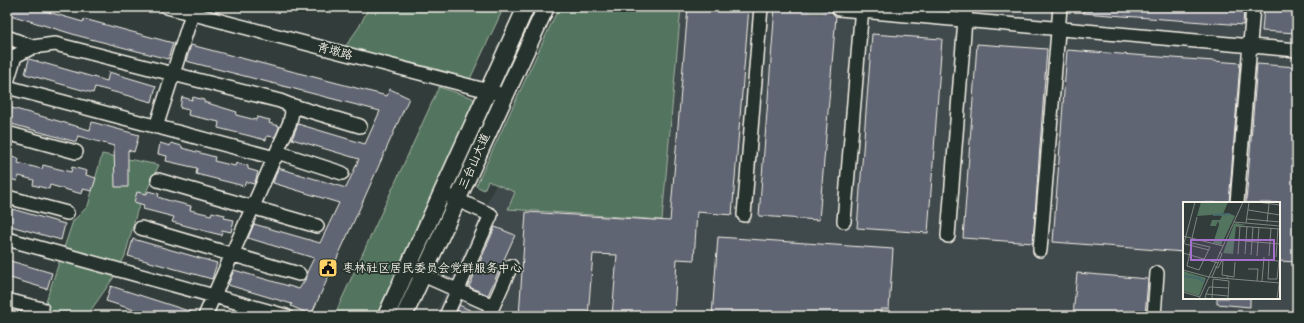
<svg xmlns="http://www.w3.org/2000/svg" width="1304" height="323" font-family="'Architects Daughter','LXGW WenKai TC',sans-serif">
<rect width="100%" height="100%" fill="#323d3b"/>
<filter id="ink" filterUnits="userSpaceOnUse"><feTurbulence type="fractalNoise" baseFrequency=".025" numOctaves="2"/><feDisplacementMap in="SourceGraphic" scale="8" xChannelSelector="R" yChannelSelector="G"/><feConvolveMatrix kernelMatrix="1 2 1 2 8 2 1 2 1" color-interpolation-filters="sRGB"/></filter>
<g filter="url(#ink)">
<path fill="#40494c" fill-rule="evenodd" d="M584 7H1297V316H434L485 207ZM1184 203H1279V298H1184Z"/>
<path fill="#53745e" stroke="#a4b2a3" d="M369 7H504L470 79 433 68 345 47 359 27Z
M559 7H681L662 220 508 209 515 192 488 181 484 190 476 186Z
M439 87 473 98 474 105 379 316H334Z
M102 154 159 165 137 211 125 256 114 277 91 310 89 316H44L46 301 73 221 88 206Z"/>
<path fill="#606573" stroke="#f4f1e8" d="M7 7H31L83 22 84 19 173 43 168 59 79 36 7 14Z
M688 7H749L732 215 697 212 694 260 677 259 674 316H612L617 255 593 254 588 316H519L526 212 670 221Z
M775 7H831L832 13 836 16 819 220 759 216Z
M1084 7H1244L1243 25 1083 13Z
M1264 7H1297V33L1262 31Z
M872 34 942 39 928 233 857 228Z
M977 44 1047 49 1033 243 963 238Z
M191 45 387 96 390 89 409 98 359 210 311 315 291 306 292 304 228 285 234 270 299 289 307 277V272L314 258 248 238 254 224 320 243 339 203 273 183 278 168 346 188 359 159 292 139 298 124 365 144 380 111 186 61Z
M1067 50 1240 63 1229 203H1184V252L1053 242Z
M29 59 107 81 109 72 156 86 152 102 95 87 93 93 25 74Z
M1257 64 1297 67V262L1279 261V203H1246Z
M182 97 192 100 193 97 204 100V102L237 112 236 115 256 120 257 117 270 120 269 123 279 126V128L275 137 267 136 266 140 218 128 219 122 188 115 189 110 180 108Z
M12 108 90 130 92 122 139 135 134 152 128 150V187H115L114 146 78 136 76 142 8 123Z
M160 143 170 146 171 143 182 146V148L215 157 214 161 235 166 236 163 248 166V169L258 172 255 182 254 184 246 182 244 186 196 174 197 168 166 161 167 156 158 154Z
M9 156 19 159 18 163 42 169 43 165 71 172 72 167 87 171 86 175 96 178 92 191 83 189 82 194 50 185 49 189 33 185 34 180 19 176 17 181 7 178V159L8 160Z
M148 191 159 194 158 197 167 200 191 206 190 210 211 215 212 212 225 215 224 218 234 220 231 232 222 230 221 235 205 231 172 222 174 217 143 209 144 205 134 202 137 192 147 194Z
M12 209 65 224 61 240 7 225V214L10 215Z
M495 227 515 235 488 295 469 287Z
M718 237 893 249 889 309H881V316H712Z
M133 239 217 263 212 279 128 256Z
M7 260 52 273 47 289 7 277Z
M1077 273 1148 279 1145 316H1073Z
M111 286 198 314 197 316H153L106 301Z
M1217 298H1250V307L1217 304Z
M459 305 480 315V316H455Z"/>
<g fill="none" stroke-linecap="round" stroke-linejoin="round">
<path stroke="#4f5855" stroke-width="13" stroke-dasharray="13 6" stroke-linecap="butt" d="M810 7 839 9"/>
<g stroke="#f4f1e8" stroke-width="16">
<path id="minor" d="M167 7 504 95
M839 9 1297 50
M7 37 33 47
M7 82 15 56 33 47 55 44 280 101 290 105 292 112 290 122 205 316
M7 87 275 158
M290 105 360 126
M156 127 192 14
M7 133 76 152
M277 152 342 173
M158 180 317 226
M442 193 491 215 446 316
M7 197 67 213
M1237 203 1253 7
M744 215 761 7
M844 221 862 7
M141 228 299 274
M948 236 966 7
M7 239 286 316
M1040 250 1060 7
M407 268 493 306 488 316
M7 300 42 309
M493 306 511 266
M1154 316 1157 273"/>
</g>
<g stroke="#f4f1e8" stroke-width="19">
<path id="major" d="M386 316 526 7
M404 316 546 7"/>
</g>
<use href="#minor" stroke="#26332d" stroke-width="13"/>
<use href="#major" stroke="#26332d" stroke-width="16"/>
</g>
</g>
<defs>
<g id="civic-square" transform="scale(1)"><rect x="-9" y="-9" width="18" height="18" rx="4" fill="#ffd166" stroke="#26332d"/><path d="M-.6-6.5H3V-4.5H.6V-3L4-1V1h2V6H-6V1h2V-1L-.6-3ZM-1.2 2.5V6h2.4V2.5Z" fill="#111"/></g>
</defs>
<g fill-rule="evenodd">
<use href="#civic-square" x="328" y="268"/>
</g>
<g text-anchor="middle" stroke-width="3.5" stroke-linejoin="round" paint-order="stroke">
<g font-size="12" fill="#f4f1e8" stroke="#26332d">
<text transform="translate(335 51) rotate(15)" y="4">青墩路</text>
<text transform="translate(474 161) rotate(-66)" y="4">三台山大道</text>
</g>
<g font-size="12" fill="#f4f1e8" stroke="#26332d" text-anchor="start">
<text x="342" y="272">枣林社区居民委员会党群服务中心</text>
</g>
</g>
<g transform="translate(1183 202)">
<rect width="97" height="97" fill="#323d3b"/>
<path d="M18 0H45L40 12 14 14ZM47 12 52 14 38 43 30 41 36 23 35 19 33 24H27L29 18H37L39 14 33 13ZM51 22 53 21 63 23 53 24 50 52 40 51ZM0 69 23 76 16 94 0 89Z" fill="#53745e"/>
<path fill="none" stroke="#46696d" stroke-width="2" d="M30 13 47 12M0 74 15 76 21 79"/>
<path fill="none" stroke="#808580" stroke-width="1" d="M74 0 97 3M65 8 97 13M64 17 97 20M51 20 97 24M84 20 86 2M63 21 66 0M53 24 97 27M0 34 40 44M9 36 14 15M61 39 97 42M9 41 27 45 16 68 4 64ZM2 42 26 48M0 45 12 0M0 51 35 61M55 52 57 24M62 52 64 24M68 53 70 25M74 54 76 25M86 54 88 26M93 55 95 26M40 58 39 73 45 74 44 76M81 58 96 59 94 77H85L86 58M32 65 35 66 39 58M65 67H75L74 79M0 68 26 75 97 81M45 74 51 75 52 60M29 75 39 52 36 50M79 79 81 55M0 90 17 95M23 92 26 85 46 86M16 97 60 0M28 97 22 96 23 92 45 94M29 97 30 77 46 79 45 97M94 97 97 75"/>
<path fill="#a571cd" fill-opacity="0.15" stroke="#a571cd" stroke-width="2" d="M8 38H91V58H8Z"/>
<rect width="97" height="97" fill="none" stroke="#f4f1e8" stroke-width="2"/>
</g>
<rect width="1304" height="323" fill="none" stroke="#26332d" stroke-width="24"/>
<rect x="12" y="12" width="1280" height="299" fill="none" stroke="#f4f1e8" stroke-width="1.5" filter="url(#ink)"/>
</svg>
